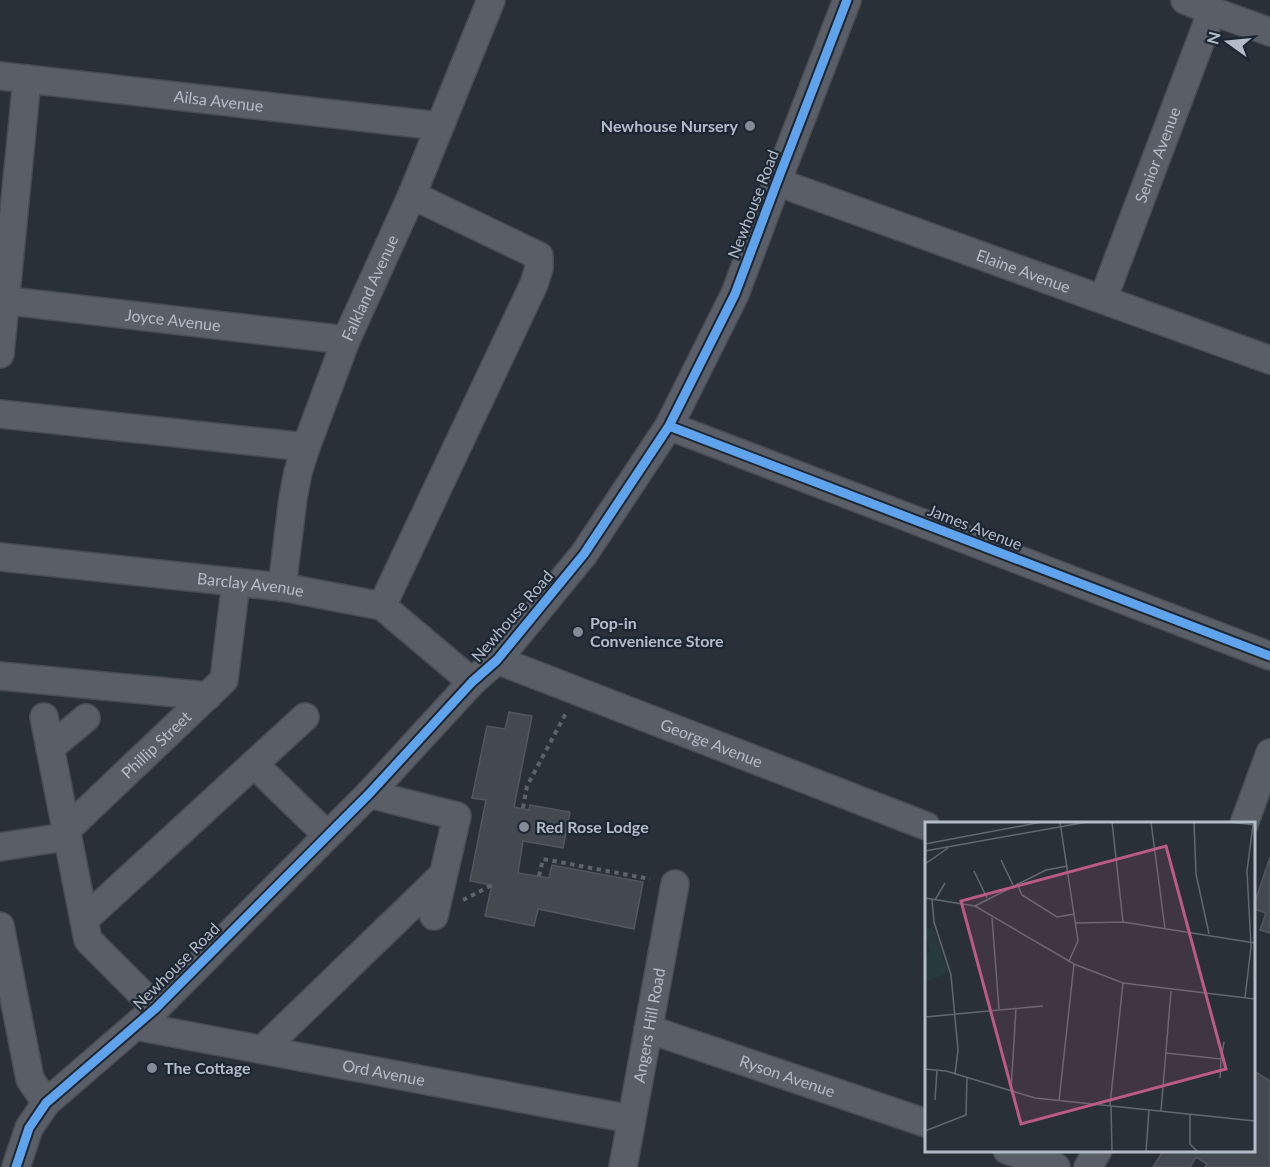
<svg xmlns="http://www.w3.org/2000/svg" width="1270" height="1167" font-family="Lato,sans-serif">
<rect width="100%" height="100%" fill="#2a3038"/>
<path fill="#444950" stroke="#52575f" stroke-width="1.5" d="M509 712 532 716 514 807 529 810 530 805 570 812 563 848 523 841 518 873 549 878 552 865 643 882 634 929 538 909 534 926 485 916 492 885 470 881 486 800 472 798 487 726 505 729Z
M1270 857V933L1260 930 1266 913 1254 909V905Z
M1254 1071 1270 1081V1167H1205L1207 1164 1196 1157 1190 1167H1153L1164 1150H1254Z"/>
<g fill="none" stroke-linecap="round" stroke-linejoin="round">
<g stroke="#484c53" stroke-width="30">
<g id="minor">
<path d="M1212 11 1270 32"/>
<path id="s1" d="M0 76 439 126"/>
<path id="s2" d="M777 182 1270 360"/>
<path id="s3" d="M1103 299 1212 11 1185 0"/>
<path id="s4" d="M0 300 346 340"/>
<path d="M0 354 27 79"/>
<path d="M0 414 306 447"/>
<path d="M669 426 1270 656"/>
<path id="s5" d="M0 557 282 587 382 606 472 682"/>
<path id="s6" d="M282 587 293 498 298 472 306 447 346 340 412 195 491 0"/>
<path d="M382 606 534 284 539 268V256L412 195"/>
<path id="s7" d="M497 660 926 826"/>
<path d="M0 676 208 696"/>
<path d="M44 717 88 940 156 1008"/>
<path d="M50 748 86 718"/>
<path d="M254 764 327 835"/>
<path d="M369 794 457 816 434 916"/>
<path d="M1244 824 1270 753"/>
<path id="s8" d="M0 847 58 838 224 680 236 582"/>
<path d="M84 920 305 717"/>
<path d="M0 926 30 1079 46 1103"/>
<path id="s9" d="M136 1026 631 1119"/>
<path id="s10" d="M648 1029 926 1123"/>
<path d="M263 1049 443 875"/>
<path d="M1007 1150 1056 1167"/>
<path d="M16 1167 29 1128 46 1103 156 1008 336 827 369 794 472 682 497 660 584 554 669 426 735 294 777 182 847 0"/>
<path id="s11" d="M623 1167 675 884"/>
<path d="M1088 1167 1098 1150"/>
</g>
</g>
<path stroke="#5d636a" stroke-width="4" stroke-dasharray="4.5 4.5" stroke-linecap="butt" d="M523 808 527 786 566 713
M539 876 543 859 650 879
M463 900 492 885"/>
<use href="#minor" stroke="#5a5e66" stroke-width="27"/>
<g stroke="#1d2633" stroke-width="13">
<path id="cycleway" d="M669 426 1270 656
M16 1167 29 1128 46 1103 156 1008 336 827 369 794 472 682 497 660 584 554 669 426 735 294 777 182 847 0"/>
</g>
<use href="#cycleway" stroke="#60a3ed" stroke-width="9"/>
</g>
<g fill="#848b96" stroke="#1d2633" stroke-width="2">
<circle cx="750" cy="126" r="6"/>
<circle cx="578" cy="632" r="6"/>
<circle cx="524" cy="827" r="6"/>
<circle cx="152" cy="1068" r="6"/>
</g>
<g text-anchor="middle" stroke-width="4.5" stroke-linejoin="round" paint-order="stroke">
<g font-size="16" fill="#b4bcc9" stroke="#1d2633">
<text dy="6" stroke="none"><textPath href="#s1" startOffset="220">Ailsa Avenue</textPath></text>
<text dy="6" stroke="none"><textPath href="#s3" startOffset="154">Senior Avenue</textPath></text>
<text transform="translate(753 204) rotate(-69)" y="6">Newhouse Road</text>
<text dy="6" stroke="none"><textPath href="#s2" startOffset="262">Elaine Avenue</textPath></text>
<text dy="6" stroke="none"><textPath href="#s6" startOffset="314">Falkland Avenue</textPath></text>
<text dy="6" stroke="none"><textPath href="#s4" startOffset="174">Joyce Avenue</textPath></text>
<text transform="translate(975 527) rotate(21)" y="6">James Avenue</text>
<text dy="6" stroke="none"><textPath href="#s5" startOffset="252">Barclay Avenue</textPath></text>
<text transform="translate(512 616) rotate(-49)" y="6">Newhouse Road</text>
<text dy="6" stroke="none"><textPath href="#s7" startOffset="230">George Avenue</textPath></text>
<text dy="6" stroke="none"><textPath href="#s8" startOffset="194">Phillip Street</textPath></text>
<text transform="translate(176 966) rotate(-45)" y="6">Newhouse Road</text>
<text dy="6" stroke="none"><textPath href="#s11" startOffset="144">Angers Hill Road</textPath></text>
<text dy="6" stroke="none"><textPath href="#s9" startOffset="252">Ord Avenue</textPath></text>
<text dy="6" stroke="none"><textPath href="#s10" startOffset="147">Ryson Avenue</textPath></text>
</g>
<g font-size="16" font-weight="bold" fill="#b4bcc9" stroke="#1d2633" text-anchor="start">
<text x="738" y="132" text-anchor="end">Newhouse Nursery</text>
<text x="590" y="629">Pop-in<tspan x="590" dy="18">Convenience Store</tspan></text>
<text x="536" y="833">Red Rose Lodge</text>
<text x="164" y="1074">The Cottage</text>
</g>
</g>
<g transform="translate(925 822)">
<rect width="330" height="330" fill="#2a3038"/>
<path d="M8 105 23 151 0 160V132L5 130 0 107Z" fill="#273a3e"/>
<path fill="none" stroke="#616872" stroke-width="1.5" d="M135 0 153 119 144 139M187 0 198 100M226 0 240 107M269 0 271 52 284 112M304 0 330 3M0 22 117 0M0 29 162 0M76 38 88 63M0 42 23 26M49 49 62 76M92 61 97 73 132 95 150 92M0 76 50 84 149 142 198 161 330 177M7 78 9 100 26 153 33 228 30 252M10 78 20 61M50 84 121 48 143 44M67 96 74 187M151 101 198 100 330 121M320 176 326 125 322 49 328 3M0 195 118 184M241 231 296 237 299 220M0 247 21 249 110 276 330 299M295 256 296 237M86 269 91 186M10 278 12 248M134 279 149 142M185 283 198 161M186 283 187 330M236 289 246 169M265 292V322L273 330M0 309 41 293 42 255M221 330 224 288"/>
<path fill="#bc5a87" fill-opacity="0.15" stroke="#bc5a87" stroke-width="3" d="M241 24 301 247 96 302 36 79Z"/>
<rect width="330" height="330" fill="none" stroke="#b4bcc9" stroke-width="3"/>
</g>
<g transform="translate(1228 42) rotate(285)" stroke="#1d2633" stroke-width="4.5" paint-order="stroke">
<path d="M0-4.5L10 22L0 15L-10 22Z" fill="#b4bcc9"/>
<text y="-9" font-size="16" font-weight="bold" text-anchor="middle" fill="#b4bcc9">N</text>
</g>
</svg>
